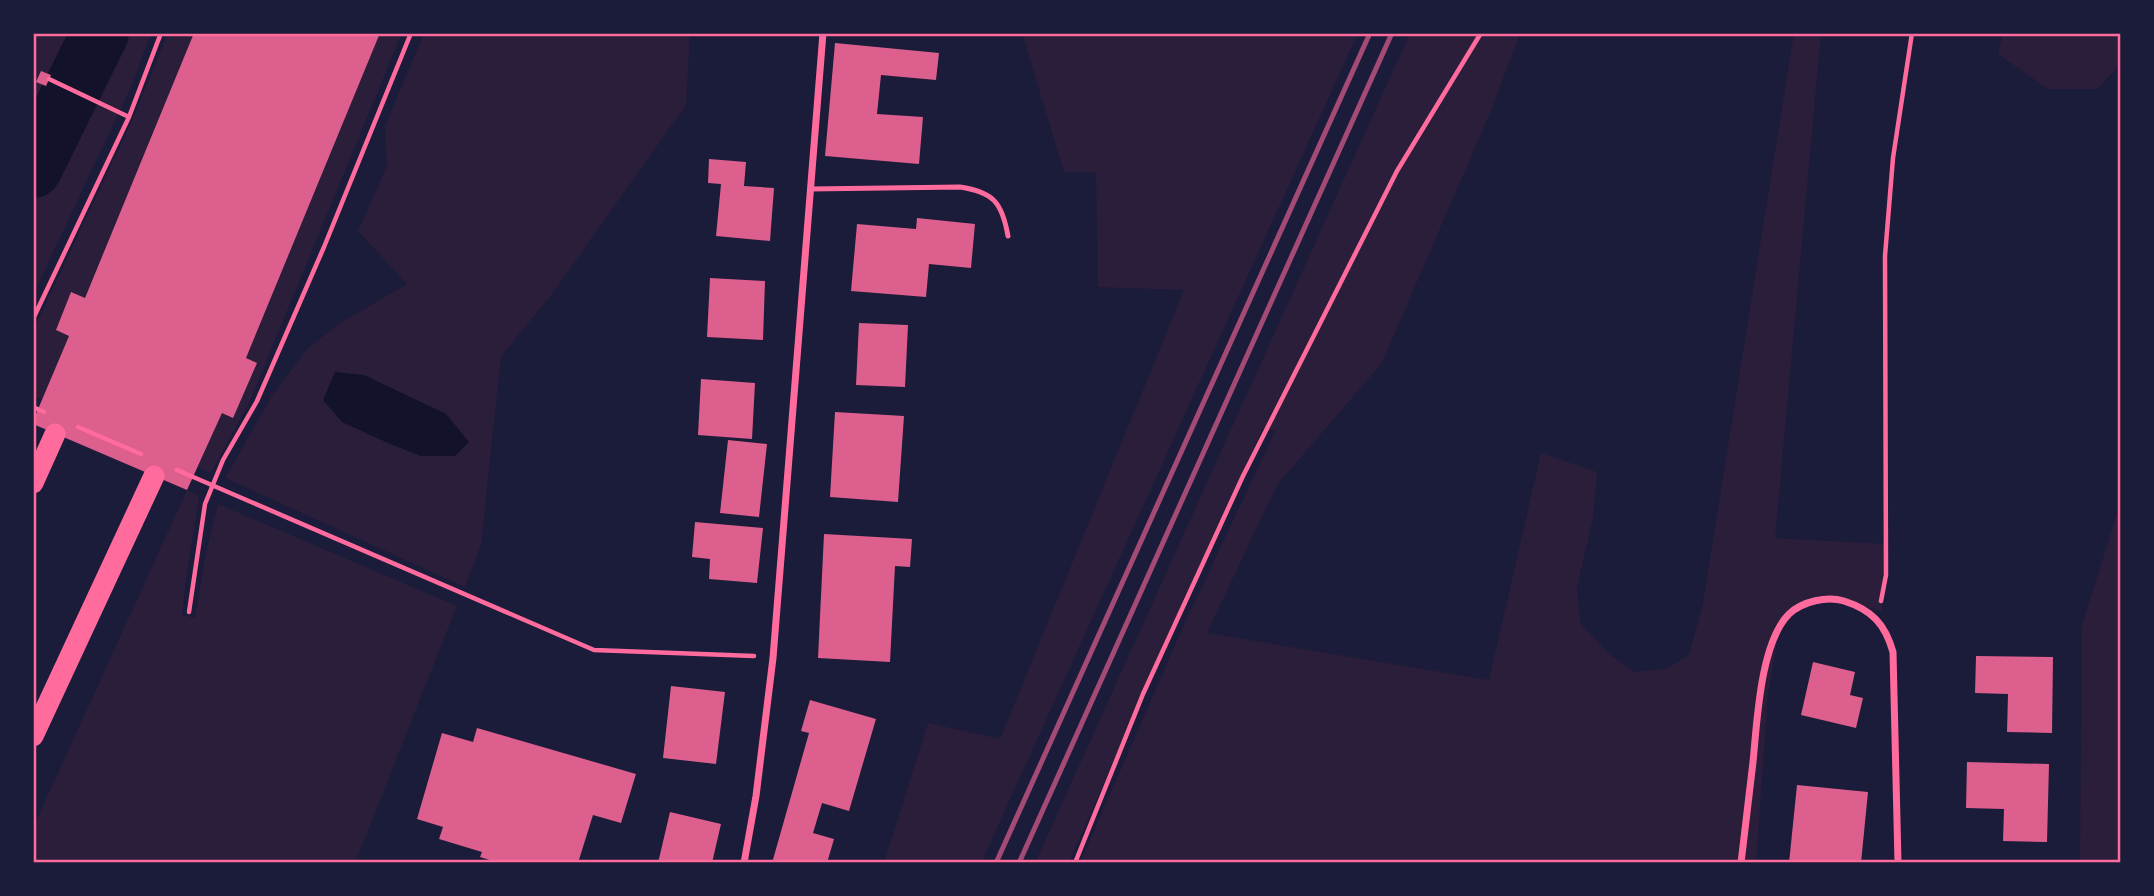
<svg xmlns="http://www.w3.org/2000/svg" width="2154" height="896" font-family="'Roboto Condensed',sans-serif">
<rect width="100%" height="100%" fill="#1b1b3a"/>
<path fill="#2a1e3b" fill-rule="evenodd" d="M33 33H90L41 132 56 149 111 33H151L131 87 33 295Z
M168 33H194L85 298 71 293 56 330 69 336 42 399 33 396V331L134 116Z
M380 33H402L249 403 211 473 198 467 222 413 256 363 246 358Z
M424 33H690L686 105 549 298 501 356 481 545 465 587 225 478 272 396 307 349 342 322 407 284 358 231 387 166 385 126ZM418 401 446 414 421 456 366 434Z
M1022 33H1358L981 863H884L928 723 1000 739 1184 290 1098 287 1096 172H1064Z
M1410 33H1520L1492 108 1382 363 1277 485 1207 633 1489 680 1541 453 1597 472 1593 517 1577 588 1580 623 1609 654 1634 672 1666 669 1689 655 1703 603 1794 33H1821L1775 538 1887 544 1882 612 1858 604 1828 598 1802 606 1780 625 1768 693 1756 863H1080L1182 629 1275 431 1263 428 1171 628 1069 863H1035Z
M2003 33H2121V63L2098 89H2048L1998 54Z
M187 490 199 496 186 579 182 615 195 618 206 552 218 504 457 606 355 863H33V828Z
M2121 501V863H2080L2082 625Z"/>
<path fill="#12122b" d="M90 33H111L56 149 41 132Z
M335 372 364 375 446 414 469 442 455 456H421L393 445 342 422 323 400Z"/>
<g fill="none" stroke-linecap="round" stroke-linejoin="round">
<path stroke="#12122b" stroke-width="58" d="M33 169 100 33"/>
</g>
<path fill="#dd5f8e" d="M194 33H380L246 358 257 363 233 418 222 413 187 490 33 424V421L69 336 56 330 71 292 85 298Z
M835 43 939 53 936 80 881 75 877 114 923 117 919 164 825 156Z
M41 71 51 75 46 86 36 82Z
M709 159 746 162 744 186 774 188 770 241 716 236 721 184 708 183Z
M917 218 975 224 971 268 929 264 926 297 851 291 857 224 916 229Z
M710 278 765 281 763 340 707 337Z
M859 323 908 325 905 387 856 385Z
M701 379 755 383 752 439 698 435Z
M835 412 904 416 898 502 830 497Z
M728 440 767 444 759 517 720 513Z
M695 522 763 528 757 583 709 579 710 559 692 557Z
M824 534 912 539 910 567 895 566 890 662 818 658Z
M1976 656 2053 657 2052 733 2007 732 2008 694 1975 693Z
M1813 662 1855 672 1850 695 1863 698 1856 728 1801 715Z
M671 686 725 692 716 764 663 758Z
M810 700 876 719 849 811 822 803 813 833 834 839 827 863H772L809 733 801 731Z
M477 728 636 774 621 823 593 815 578 863H499L480 857 482 852 439 839 443 827 417 819 442 733 473 742Z
M1967 762 2049 764 2047 842 2003 841 2004 809 1966 808Z
M1797 785 1868 792 1861 863H1789Z
M670 812 721 824 712 863H658Z"/>
<g fill="none" stroke-linecap="round" stroke-linejoin="round">
<path stroke="#ff6b9d" stroke-width="4.5" d="M49 79 129 117
M33 319 129 117 161 33
M33 407 44 412
M78 427 141 454
M177 470 594 650 754 656
M1881 601 1886 575 1885 256 1893 158 1912 33
M189 612 205 504 223 460 257 401 324 247 411 33
M1075 863 1143 694 1243 476 1397 171 1481 33"/>
<path stroke="#ff6b9d" stroke-width="5" d="M810 189 960 187C993 192 1002 202 1008 236"/>
<path stroke="#ff6b9d" stroke-width="7" d="M744 863 756 796 773 658 823 33
M1741 863C1745 829 1749 796 1753 762 1757 723 1760 643 1789 614 1803 601 1827 596 1844 601 1872 610 1885 624 1893 652L1898 863"/>
<path stroke="#ff6b9d" stroke-width="21" d="M33 483 55 434
M33 736 154 476"/>
<path stroke="#a44b75" stroke-width="5" d="M996 863 1370 33
M1019 863 1392 33"/>
</g>
<rect width="2154" height="896" fill="none" stroke="#1b1b3a" stroke-width="70"/>
<rect x="35" y="35" width="2084" height="826" fill="none" stroke="#ff6b9d" stroke-width="2.5"/>
</svg>
